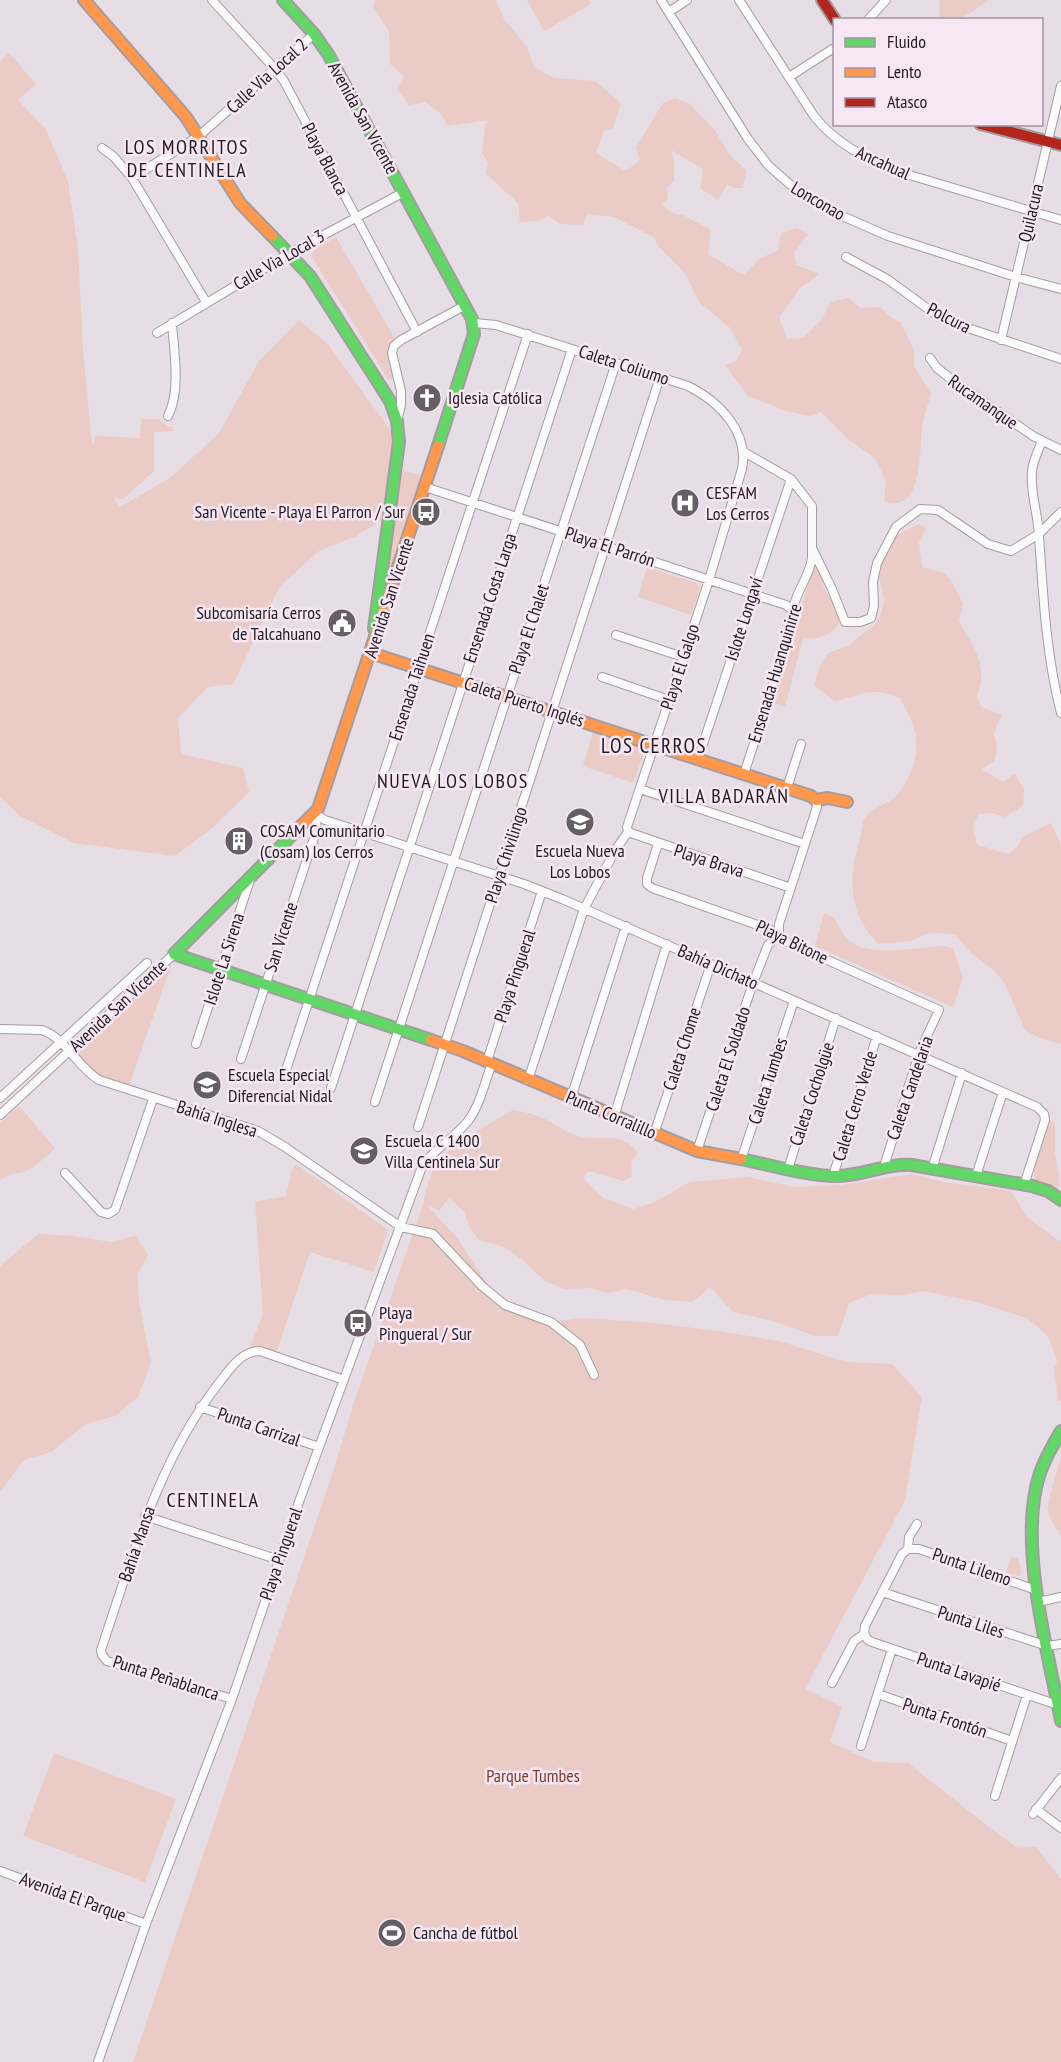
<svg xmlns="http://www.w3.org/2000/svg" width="1061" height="2062" font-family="'PT Sans Narrow',sans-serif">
<rect width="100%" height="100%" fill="#e6dee4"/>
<path fill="#eacbc5" d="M375 0H496L504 19 527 47 534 67 554 78 595 81 621 103 613 129 604 131 596 153 626 171 640 160 636 147 663 103 675 98 690 104 714 129 730 155 746 170 743 188H734L727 185 718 200 700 188 703 169 671 150 674 160V181L667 188 668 198 662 205 672 213 685 216 711 230 708 254 743 275 759 259 778 250 781 233 797 228 808 234 794 253 796 265 819 274 800 288 779 317 787 339 803 338 821 320 831 302 848 298 861 308 880 307 892 318 901 323 914 350V366L931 394C929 402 925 412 923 421 918 445 926 516 884 501L886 481 875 458 849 440 821 412 810 416 786 411 748 396 725 365 736 361 742 349 730 328 699 302 685 273 658 246 655 238 614 217 587 214 583 225 560 224 548 215 538 221 520 222 518 203 486 174 488 163 482 153 485 127 488 120 448 126 440 113 425 102 409 105 397 89 404 76 390 64 389 32 373 6Z
M527 0H589L591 4 544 31Z
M940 0H989C971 12 962 22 939 19Z
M9 53 36 84 18 100 45 128 68 181 78 249 83 350 92 446 96 436 140 438 141 419H159L166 426 173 427V431L154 432V471L123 499 113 498 120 507 170 478 219 433 259 361 299 320 327 343 399 442 382 520 356 536 319 551 280 586 233 684 208 687 178 718 181 754 243 768 249 792 211 829 175 856 74 843 20 816 0 797V61Z
M336 237 395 339C383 353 389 361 394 377L389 380 311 256 314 250Z
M402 471 421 475 385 586Z
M919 524 926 528 919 542 922 567 944 573 951 580 963 604 959 621C974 648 989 665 977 696L981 707 1002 715 994 733 997 748 995 760 982 769 1003 782 1014 774 1024 789 1023 806 1004 817 993 813 978 814 973 829 977 845 1009 854 1018 846 1022 837 1051 823 1061 845V1044L1042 1039 1025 1030 1004 982 992 969 971 953 955 935 940 933 925 934 911 941 878 944C848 912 848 879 860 838 862 831 862 821 866 816 874 806 888 805 896 796 911 780 920 753 915 732 913 721 905 708 900 698 868 686 864 695 834 701L814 685 820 666 828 653 848 646 876 623 881 614 884 601 876 560 895 536Z
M647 567 696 583 700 589 691 615 638 597Z
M815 568 821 572C822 579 823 589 828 595 832 600 837 604 839 611 844 632 819 641 803 638L785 707 774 703 812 570Z
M593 732 642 748 644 753 633 783 583 766Z
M824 913 834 917C839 926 842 935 850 941 869 958 918 947 943 946L953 948 963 978 953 1007 815 946Z
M172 963 128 1088 93 1074 74 1053Z
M19 1106 55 1148C45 1157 35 1168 23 1172 11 1175 12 1173 0 1180V1123Z
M513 1110C522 1112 532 1113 540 1117 553 1122 565 1132 578 1136 603 1142 621 1130 638 1153L631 1162 632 1176 624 1181 588 1171 583 1178 603 1198 633 1209 653 1203 690 1182 748 1177 794 1187 840 1185 912 1174 943 1182 1011 1191 1028 1218 1061 1242V1401H1058L1054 1366 1058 1363 1048 1336 1027 1318 976 1302 924 1291 901 1295 872 1294 849 1303 838 1336H815L773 1321 733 1312 710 1287 693 1302 665 1300 627 1289 608 1293 589 1288 564 1289 545 1281 520 1258 504 1247 479 1240 468 1225 465 1212 449 1198 439 1211 426 1204 457 1238 503 1308 551 1322 582 1318 654 1323 718 1331 779 1341 846 1362 892 1364 922 1397 905 1500 805 1689 842 1707 830 1742 874 1762 908 1763 994 1831 1018 1848 1036 1847 1061 1879V2062H133L334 1469 354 1402 424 1202C426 1189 430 1173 438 1162 451 1144 493 1122 513 1110Z
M1050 1120 1055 1123V1155L1060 1179 1057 1192 1036 1181 1033 1169Z
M296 1164 388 1230 374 1272 310 1252 276 1354 250 1346 263 1315 255 1202 286 1196 291 1173Z
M38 1234 74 1236 111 1242 135 1236 148 1255 137 1274 139 1301 151 1363 138 1397 115 1416 86 1424 51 1452 24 1460 0 1492V1266Z
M1061 1459V1536C1056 1529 1049 1519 1048 1510 1048 1500 1057 1468 1061 1459Z
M1012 1556 1018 1558 1021 1572 1020 1576 1006 1573Z
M54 1753 176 1799 145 1882 23 1836Z"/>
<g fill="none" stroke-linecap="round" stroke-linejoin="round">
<g stroke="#a39da1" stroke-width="10">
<path id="street" d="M212 0 275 69 284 81 417 332
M661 0 748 139 768 165 795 189 833 212 888 236 1016 277 1061 289
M739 0 814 116C835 143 865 158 896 171L1061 220
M669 12 687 0
M868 20 886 0
M789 77 834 48
M102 148 114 157 132 178 206 302
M132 178 199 136 314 34
M846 257 887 279 935 314 953 323 1061 359
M474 323 496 325 688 386C720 402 749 432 742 469L709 580 627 827 628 832 616 849 584 909 528 1080
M157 333 290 253 404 192
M1001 340 1061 86
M930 358 937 368 951 379 1033 436 1061 450
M168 416C181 391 174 351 172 323
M397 421 401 405V391L392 353 394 346 401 340 464 306
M1042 441C1038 451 1033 461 1032 471 1030 493 1038 514 1039 535 1043 594 1046 655 1061 713
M425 487 786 605 793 611
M812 548 832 589 845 622H860L871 618 874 606 873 582 877 563 896 527 920 509 938 510 988 544 1011 551 1039 534 1061 512
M616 635 683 657
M602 677 669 700
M698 759 791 479
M744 774 794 620C794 617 793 614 793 610 795 592 811 575 812 557V506L791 479 744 452
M787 788 801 744
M640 789 805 844
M315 814 325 820 524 884 562 899 1037 1107 1044 1114 1045 1120 1024 1185
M628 832 791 888
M658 844 647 878V884L652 888 769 929 785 941 939 1010 919 1053 884 1167
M779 935V924L817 807 816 800
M0 1029 42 1030C67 1039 77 1067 99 1080L258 1131 285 1147 401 1227 433 1234 482 1286 505 1305 551 1322 580 1345 594 1375
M196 1044 251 877
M241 1059 317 829 315 814
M487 1061 542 891
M285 1073 528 334
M331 1088 572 349
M0 1098 147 963
M571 1098 626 926
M375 1102 616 363
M0 1115 174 954
M614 1117 667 944
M418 1127 660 377
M654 1134 711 964
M697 1151 753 983 768 945 779 935
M741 1160 794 1001
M788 1169 836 1018
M932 1169 962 1073
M65 1173 101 1212 108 1214 115 1210 153 1099
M833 1176 877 1036
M976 1176 1003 1092
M200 1407 319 1447
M145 1516 279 1560
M908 1549H919L1036 1590
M882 1592 1047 1646 1061 1644
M1038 1602 1061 1597
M864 1634 868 1640 872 1642 1058 1705
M864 1634 865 1626 902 1554 908 1549 909 1537 917 1524
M832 1683 854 1641 864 1634
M878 1694 1012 1741
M232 1699 107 1661 102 1655 101 1650C132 1558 158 1461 219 1383 230 1369 241 1351 260 1351L344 1380
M861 1746 892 1649
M995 1796 1027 1695
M1036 1809 1061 1828
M1033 1814 1061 1778
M0 1871 146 1924
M98 2062 146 1924 232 1699 300 1499 423 1164C436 1149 456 1136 468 1121 480 1105 485 1082 492 1063"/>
</g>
<g stroke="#a39da1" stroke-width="14">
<path id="fast" d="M283 0 314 34 328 54 472 319 474 334 438 446
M272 236 310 276 390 401 397 421 399 442 374 629
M294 833 174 954 431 1040
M741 1159C771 1165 803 1175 833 1176 861 1177 885 1163 912 1165L1032 1186 1048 1191 1061 1200
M1061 1431C1052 1446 1044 1460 1039 1476 1018 1545 1048 1651 1061 1721"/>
</g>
<g stroke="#a39da1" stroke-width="14">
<path id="slow" d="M84 0 186 117 240 203 272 236
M371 653 811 796 816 800 828 798 847 802
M294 833 318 809 438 446
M431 1040 463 1051 697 1151 741 1159"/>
</g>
<g stroke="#a39da1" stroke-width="14">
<path id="jam" d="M822 0 835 20
M980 124 1061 145"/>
</g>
<use href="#street" stroke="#fbfafb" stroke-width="8"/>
<use href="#fast" stroke="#63d668" stroke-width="10"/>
<use href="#slow" stroke="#ff974d" stroke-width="10"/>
<use href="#jam" stroke="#b3261e" stroke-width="10"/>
</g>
<defs>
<g id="church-disc" transform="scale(1.5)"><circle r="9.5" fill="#655f64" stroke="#f7e7f4"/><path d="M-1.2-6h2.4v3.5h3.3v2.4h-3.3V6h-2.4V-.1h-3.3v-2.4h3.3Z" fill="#fff"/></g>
<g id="hospital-disc" transform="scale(1.5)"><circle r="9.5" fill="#655f64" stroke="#f7e7f4"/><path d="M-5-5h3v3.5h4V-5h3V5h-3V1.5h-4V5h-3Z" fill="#fff"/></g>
<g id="bus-disc" transform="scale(1.5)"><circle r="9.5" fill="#655f64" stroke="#f7e7f4"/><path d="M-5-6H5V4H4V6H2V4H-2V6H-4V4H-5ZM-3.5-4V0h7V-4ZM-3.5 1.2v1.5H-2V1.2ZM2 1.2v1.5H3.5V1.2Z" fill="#fff"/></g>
<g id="civic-disc" transform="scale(1.5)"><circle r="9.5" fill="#655f64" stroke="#f7e7f4"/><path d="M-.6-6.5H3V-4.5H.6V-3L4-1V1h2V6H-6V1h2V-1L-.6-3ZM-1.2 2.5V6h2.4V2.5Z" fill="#fff"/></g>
<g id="school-disc" transform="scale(1.5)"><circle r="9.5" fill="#655f64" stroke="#f7e7f4"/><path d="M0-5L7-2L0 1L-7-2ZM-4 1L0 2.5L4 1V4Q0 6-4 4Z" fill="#fff"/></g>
<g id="building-disc" transform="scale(1.5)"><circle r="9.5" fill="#655f64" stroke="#f7e7f4"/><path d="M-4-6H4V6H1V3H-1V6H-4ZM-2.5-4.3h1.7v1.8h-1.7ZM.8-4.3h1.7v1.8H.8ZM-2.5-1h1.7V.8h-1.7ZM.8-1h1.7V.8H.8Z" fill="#fff"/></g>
<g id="stadium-disc" transform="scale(1.5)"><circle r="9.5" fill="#655f64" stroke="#f7e7f4"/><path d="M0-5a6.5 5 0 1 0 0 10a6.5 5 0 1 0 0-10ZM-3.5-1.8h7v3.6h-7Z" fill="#fff"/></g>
</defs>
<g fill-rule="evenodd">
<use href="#church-disc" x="427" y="398"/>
<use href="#hospital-disc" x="685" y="503"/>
<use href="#bus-disc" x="426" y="512"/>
<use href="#civic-disc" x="342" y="623"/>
<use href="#school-disc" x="580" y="822"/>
<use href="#building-disc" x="239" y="841"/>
<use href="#school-disc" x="207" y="1085"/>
<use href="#school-disc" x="364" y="1151"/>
<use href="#bus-disc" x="358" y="1323"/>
<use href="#stadium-disc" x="392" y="1933"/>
</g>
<g text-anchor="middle" stroke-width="5" stroke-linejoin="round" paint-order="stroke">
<g font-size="18" fill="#201b1f" stroke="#f7e7f4">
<text transform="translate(267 76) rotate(-42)" y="6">Calle Via Local 2</text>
<text transform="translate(363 118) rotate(61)" y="6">Avenida San Vicente</text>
<text transform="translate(325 159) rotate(62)" y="6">Playa Blanca</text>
<text transform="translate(883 163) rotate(24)" y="6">Ancahual</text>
<text transform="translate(818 201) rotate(30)" y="6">Lonconao</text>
<text transform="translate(1031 213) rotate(-77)" y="6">Quilacura</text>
<text transform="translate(279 260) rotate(-30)" y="6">Calle Via Local 3</text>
<text transform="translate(949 318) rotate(27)" y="6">Polcura</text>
<text transform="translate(624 365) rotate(18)" y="6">Caleta Coliumo</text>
<text transform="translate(983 402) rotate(35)" y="6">Rucamanque</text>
<text transform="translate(610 547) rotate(18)" y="6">Playa El Parrón</text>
<text transform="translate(389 598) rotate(-72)" y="6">Avenida San Vicente</text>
<text transform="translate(490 598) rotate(-72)" y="6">Ensenada Costa Larga</text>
<text transform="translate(744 619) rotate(-72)" y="6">Islote Longaví</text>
<text transform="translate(529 629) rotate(-72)" y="6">Playa El Chalet</text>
<text transform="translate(680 667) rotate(-72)" y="6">Playa El Galgo</text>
<text transform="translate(775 673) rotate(-73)" y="6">Ensenada Huanquinirre</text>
<text transform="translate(412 687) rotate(-72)" y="6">Ensenada Taihuen</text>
<text transform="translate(524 702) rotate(18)" y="6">Caleta Puerto Inglés</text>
<text transform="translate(506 855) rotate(-72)" y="6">Playa Chivilingo</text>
<text transform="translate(709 861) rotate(18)" y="6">Playa Brava</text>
<text transform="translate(281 937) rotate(-72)" y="6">San Vicente</text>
<text transform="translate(792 942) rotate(26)" y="6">Playa Bitone</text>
<text transform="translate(224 959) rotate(-72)" y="6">Islote La Sirena</text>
<text transform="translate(718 967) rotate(24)" y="6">Bahía Dichato</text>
<text transform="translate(515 976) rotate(-72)" y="6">Playa Pingueral</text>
<text transform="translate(118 1006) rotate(-43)" y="6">Avenida San Vicente</text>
<text transform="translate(682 1049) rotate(-72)" y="6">Caleta Chome</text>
<text transform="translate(728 1059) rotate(-72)" y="6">Caleta El Soldado</text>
<text transform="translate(768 1081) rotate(-72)" y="6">Caleta Tumbes</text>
<text transform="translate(910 1088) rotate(-71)" y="6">Caleta Candelaria</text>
<text transform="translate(812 1094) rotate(-72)" y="6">Caleta Cocholgüe</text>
<text transform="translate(855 1106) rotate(-73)" y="6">Caleta Cerro Verde</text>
<text transform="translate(611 1115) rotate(23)" y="6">Punta Corralillo</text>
<text transform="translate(217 1119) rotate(18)" y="6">Bahía Inglesa</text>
<text transform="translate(259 1427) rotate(19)" y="6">Punta Carrizal</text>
<text transform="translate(137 1544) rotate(-71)" y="6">Bahía Mansa</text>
<text transform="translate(281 1554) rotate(-71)" y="6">Playa Pingueral</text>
<text transform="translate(972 1567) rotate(19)" y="6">Punta Lilemo</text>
<text transform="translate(971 1622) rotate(18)" y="6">Punta Liles</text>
<text transform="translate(959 1672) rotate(19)" y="6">Punta Lavapié</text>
<text transform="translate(166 1678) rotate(18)" y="6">Punta Peñablanca</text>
<text transform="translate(945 1718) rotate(19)" y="6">Punta Frontón</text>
<text transform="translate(73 1897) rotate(20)" y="6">Avenida El Parque</text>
</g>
<g font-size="18" fill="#201b1f" stroke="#f7e7f4" text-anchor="start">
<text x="448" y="404">Iglesia Católica</text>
<text x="706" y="499">CESFAM<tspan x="706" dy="21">Los Cerros</tspan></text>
<text x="405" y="518" text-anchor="end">San Vicente - Playa El Parron / Sur</text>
<text x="321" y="619" text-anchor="end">Subcomisaría Cerros<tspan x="321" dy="21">de Talcahuano</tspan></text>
<text x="260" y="837">COSAM Comunitario<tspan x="260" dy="21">(Cosam) los Cerros</tspan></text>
<text x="580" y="857" text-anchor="middle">Escuela Nueva<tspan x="580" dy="21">Los Lobos</tspan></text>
<text x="228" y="1081">Escuela Especial<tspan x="228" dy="21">Diferencial Nidal</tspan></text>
<text x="385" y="1147">Escuela C 1400<tspan x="385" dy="21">Villa Centinela Sur</tspan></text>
<text x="379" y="1319">Playa<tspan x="379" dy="21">Pingueral / Sur</tspan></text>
<text x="413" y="1939">Cancha de fútbol</text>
</g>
<g font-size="18" fill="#7d3c29" stroke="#f7e7f4">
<text x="533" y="1782">Parque Tumbes</text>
</g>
<g font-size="20" letter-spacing="1.5" fill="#201b1f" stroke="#f7e7f4">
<text x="187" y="154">LOS MORRITOS<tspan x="187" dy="23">DE CENTINELA</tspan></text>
<text x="453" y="788">NUEVA LOS LOBOS</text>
<text x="724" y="803">VILLA BADARÁN</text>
<text x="213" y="1507">CENTINELA</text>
</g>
<g font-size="21" letter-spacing="1.5" fill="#201b1f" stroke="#f7e7f4">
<text x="654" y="753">LOS CERROS</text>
</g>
</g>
<rect x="833" y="18" width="210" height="108" fill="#f7e7f4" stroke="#a1959f" stroke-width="1.5"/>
<rect x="845" y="38" width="30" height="9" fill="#63d668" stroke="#a1959f" stroke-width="1.5"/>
<text x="887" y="48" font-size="18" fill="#201b1f">Fluido</text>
<rect x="845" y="68" width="30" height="9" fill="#ff974d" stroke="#a1959f" stroke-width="1.5"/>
<text x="887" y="78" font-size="18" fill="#201b1f">Lento</text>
<rect x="845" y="98" width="30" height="9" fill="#b3261e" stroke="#a1959f" stroke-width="1.5"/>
<text x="887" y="108" font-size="18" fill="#201b1f">Atasco</text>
</svg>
